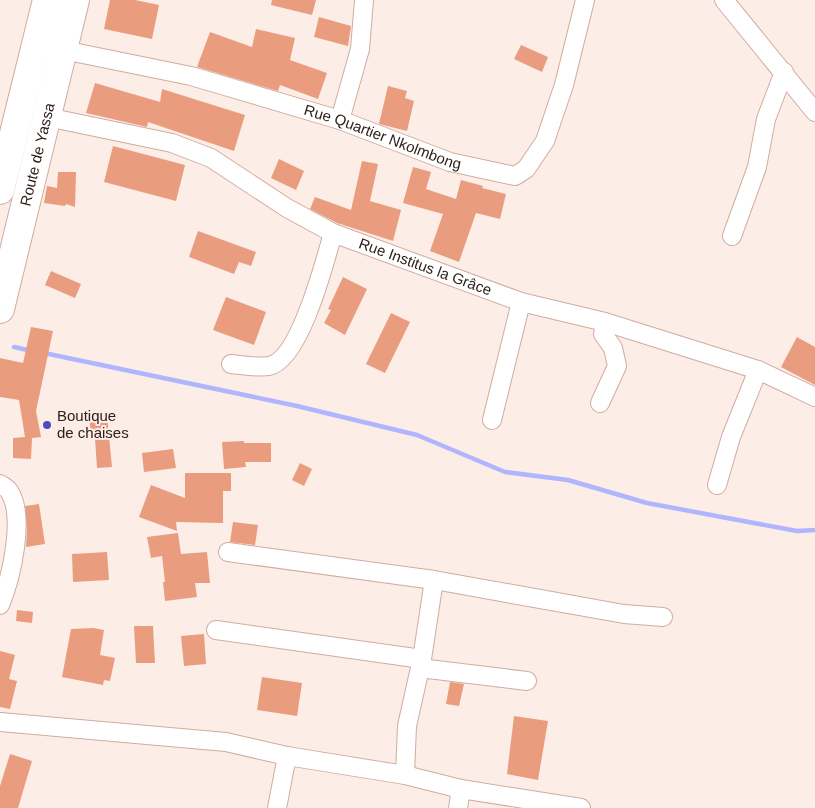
<svg xmlns="http://www.w3.org/2000/svg" width="815" height="808" font-family="Helvetica,sans-serif">
<rect width="100%" height="100%" fill="#fdede7"/>
<g fill="none" stroke-linecap="round" stroke-linejoin="round">
<path stroke="#b0b6fe" stroke-width="4.5" d="M14 347 32 351
M44 353 297 406 417 435 505 472 568 480 647 503 797 531 815 530"/>
</g>
<path fill="#ea9c7f" d="M110 0H135L159 5 152 39 104 29Z
M272 0H316L312 15 271 5Z
M319 17 351 26 348 46 314 37Z
M256 29 295 38 290 60 327 73 318 99 280 85 278 91 197 67 210 32 252 47Z
M521 45 548 57 542 72 514 59Z
M95 83 160 102 162 89 245 115 234 151 148 122 147 127 86 113Z
M388 86 407 91 405 98 414 101 407 131 379 124Z
M113 146 185 165 176 201 104 182Z
M279 159 304 171 296 190 271 178Z
M362 161 378 164 370 201 401 210 393 241 337 223 310 209 315 197 351 210Z
M413 167 431 172 426 189 456 199 461 180 483 186 482 188 506 194 500 219 476 213 459 262 430 251 443 214 403 203Z
M58 172H76L75 207 66 204 65 206 44 203 47 186 57 188Z
M198 231 256 252 251 266 239 262 234 274 189 257Z
M51 271 81 284 75 298 45 285Z
M343 277 367 289 345 335 324 323 331 310 328 309Z
M226 297 266 312 254 345 213 330Z
M391 313 410 322 385 373 366 364Z
M31 327 53 331 36 411 41 437 32 438 31 459 13 458V438L25 437 19 400 0 397V358L23 363Z
M797 337 815 347V385L781 367Z
M107 416 112 467 97 468 95 439 92 440 89 418Z
M244 441V443H271V462H245L246 467 224 469 222 442Z
M173 449 176 468 144 472 142 453Z
M300 463 312 469 304 486 292 480Z
M185 473H231V491H223V523L176 522 177 531 139 517 151 485 185 498Z
M39 504 45 544 26 547 27 531 25 506Z
M233 522 258 525 255 545 230 542Z
M178 533 181 554 207 552 210 583H195L197 597 165 601 163 582H165L162 556 151 558 147 537Z
M107 552 109 580 73 582 72 554Z
M17 610 33 612 32 623 16 621Z
M134 626H153L155 663H136Z
M93 628 104 630 100 655 115 658 110 681 104 680 103 685 62 677 71 629Z
M204 634 206 664 184 666 181 636Z
M0 651 15 655 9 679 17 681 10 709 0 707Z
M262 677 302 683 297 716 257 710Z
M450 682 464 684 459 706 446 704Z
M514 716 548 721 538 780 507 774Z
M10 754 32 761 18 808H0V786Z"/>
<g fill="none" stroke-linecap="round" stroke-linejoin="round">
<g stroke="#d1ac9f" stroke-width="20">
<g id="street">
<path d="M724 0 815 112"/>
<path id="s1" d="M63 50 191 76 340 120 450 162 515 176 526 169 545 141 564 85 585 0"/>
<path id="s2" d="M47 117 172 143 211 158 287 208 333 233 521 302 605 322 758 370 815 397"/>
<path d="M340 120 360 49 364 0"/>
<path d="M732 236 757 167 766 119 784 72"/>
<path d="M231 364C243 365 258 368 269 366 300 360 325 261 333 233"/>
<path d="M600 403 617 366 613 348 603 334 605 322"/>
<path d="M492 420 521 302"/>
<path d="M0 484C3 486 7 488 9 491 26 516 11 579 0 605"/>
<path d="M717 485 731 437 758 370"/>
<path d="M228 552 434 580 624 614 663 617"/>
<path d="M216 630 422 659"/>
<path d="M420 668 527 681"/>
<path d="M0 722 226 742 287 756 405 775 461 789 581 808"/>
<path d="M405 775 407 726 422 659 434 580"/>
<path d="M277 808 287 756"/>
<path d="M458 808 461 789"/>
</g>
</g>
<g stroke="#d1ac9f" stroke-width="30">
<g id="primary">
<path d="M0 190 47 0"/>
<path id="s3" d="M0 309 75 0"/>
</g>
</g>
<use href="#street" stroke="#fff" stroke-width="18"/>
<use href="#primary" stroke="#fff" stroke-width="28"/>
</g>
<circle fill="#5149c0" stroke="#fdede7" stroke-width="2" cx="47" cy="425" r="5"/>
<g text-anchor="middle" stroke-width="4" stroke-linejoin="round" paint-order="stroke">
<g font-size="15" fill="#2e201b" stroke="#fdede7">
<text dy="5" stroke="none"><textPath href="#s1" startOffset="332">Rue Quartier Nkolmbong</textPath></text>
<text dy="5" stroke="none"><textPath href="#s3" startOffset="159">Route de Yassa</textPath></text>
<text dy="5" stroke="none"><textPath href="#s2" startOffset="411">Rue Institus la Grâce</textPath></text>
</g>
<g font-size="15" fill="#2e201b" stroke="#fdede7" text-anchor="start">
<text x="57" y="421">Boutique<tspan x="57" dy="17">de chaises</tspan></text>
</g>
</g>
</svg>
